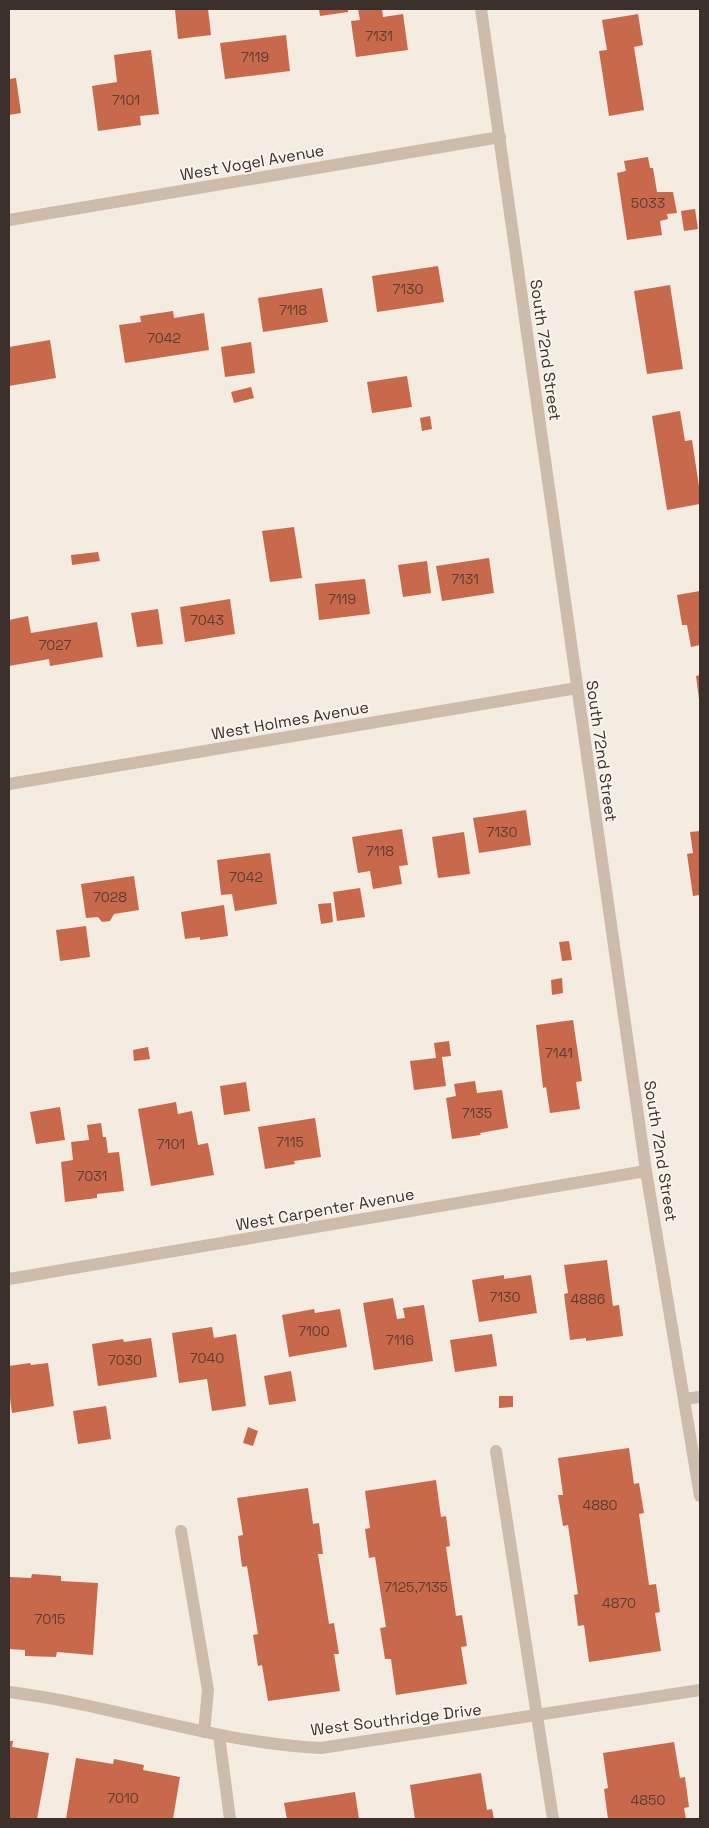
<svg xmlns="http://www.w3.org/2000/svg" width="709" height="1828" font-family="'Space Grotesk',sans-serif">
<rect width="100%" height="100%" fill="#f4ebe1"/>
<path fill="#c8694b" d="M187 9H208L211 35 178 39 175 10Z
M319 9H348V12L320 16Z
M358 9H382L383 17 403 14 408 50 356 57 351 21 360 20Z
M638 14 643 45 634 47 644 110 609 116 599 51 607 50 602 20Z
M286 35 290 71 225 79 220 43Z
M151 50 159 114 140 116 141 125 98 131 92 86 117 82 114 55Z
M16 78 21 113 9 115V79Z
M648 157 650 168H653L657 192H673L677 213 667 214 668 219 660 221 662 235 627 240 617 173 626 171 624 161Z
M695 209 698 229 684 231 681 211Z
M438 266 444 302 377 312 372 276Z
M670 285 683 369 647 374 634 291Z
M322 288 328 322 263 332 258 298Z
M173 311 174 318 204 313 209 350 125 363 119 325 141 322 140 316Z
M50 340 56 378 9 386V347Z
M251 342 255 373 225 377 221 347Z
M407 376 412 407 372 413 367 382Z
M251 387 254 398 234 403 231 392Z
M680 411 685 441 692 440 700 493V504L667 510 652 416Z
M430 416 432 429 422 431 420 418Z
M294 527 302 578 270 582 262 531Z
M98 552 100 561 72 565 71 555Z
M489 558 494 593 442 601 436 566Z
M427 561 431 593 403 597 398 565Z
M365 579 370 614 319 620 315 584Z
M700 591V645L691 647 687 625H682L677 595Z
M230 599 235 634 185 642 180 607Z
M158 609 163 644 137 647 131 613Z
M28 616 31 633 97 622 103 657 50 666 49 659 9 666V620Z
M700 675V698L699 699 696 676Z
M526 810 531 845 479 853 473 818Z
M402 829 408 865 399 866 402 884 373 889 370 871 358 873 352 837Z
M700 831V895L693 896 687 854 693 853 690 832Z
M464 832 470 874 438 878 432 837Z
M270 853 277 904 235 911 232 894 221 895 217 860Z
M134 876 139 910 114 914 110 921 102 922 98 917 86 918 81 884Z
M360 888 365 917 337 921 333 892Z
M331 903 333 922 321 924 318 904Z
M224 905 228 936 200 940V937L185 939 181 912Z
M86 926 90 957 60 961 56 930Z
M569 941 572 960 562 961 559 942Z
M562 978 563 993 552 995 551 980Z
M573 1020 582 1081 576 1082 580 1109 550 1113 546 1087 543 1088 536 1025Z
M449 1041 451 1056 442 1057 446 1086 414 1090 410 1061 436 1058 434 1043Z
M148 1047 150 1059 134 1061 133 1050Z
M475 1081 477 1093 502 1090 508 1128 480 1133 481 1135 452 1139 446 1098 456 1096 454 1084Z
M246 1082 250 1111 224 1115 220 1086Z
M176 1102 178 1114 192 1111 198 1145 208 1143 214 1175 151 1186 138 1109Z
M60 1107 65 1140 36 1144 30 1112Z
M315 1118 321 1157 294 1161 295 1164 265 1169 258 1127Z
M101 1123 103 1137H106L108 1153 119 1152 124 1191 97 1194V1198L65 1202 61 1162 73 1160 71 1142 89 1140 87 1125Z
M607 1260 613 1306 619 1305 623 1336 586 1341V1338L570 1340 564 1294 568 1293 564 1265Z
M504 1275V1279L531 1275 537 1313 479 1322 472 1280Z
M393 1298 397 1319 405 1318 403 1308 424 1305 433 1361 374 1370 363 1303Z
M314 1309 315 1313 340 1309 347 1347 289 1357 282 1315Z
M212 1327 214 1338 236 1334 246 1406 212 1411 207 1379 179 1383 172 1333Z
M492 1334 497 1366 455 1372 450 1340Z
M151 1338 157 1377 98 1386 92 1344 123 1339 124 1342Z
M30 1363 31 1365 48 1363 54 1406 12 1413 9 1390V1366Z
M291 1371 296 1401 269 1405 264 1376Z
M499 1396H513V1407L499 1408Z
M106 1406 111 1439 78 1444 73 1411Z
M248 1427 258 1431 253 1446 243 1443Z
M629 1448 634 1484 639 1483 644 1513 639 1514 649 1585 656 1584 660 1612 655 1613 661 1651 589 1662 584 1625 578 1626 574 1595 578 1594 568 1525 563 1526 558 1495H563L558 1458Z
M436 1480 441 1517 446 1516 450 1546 446 1547 456 1616 462 1615 467 1646 461 1647 467 1684 396 1695 391 1659H385L380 1628 386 1627 375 1557 369 1558 365 1529 370 1528 365 1491Z
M308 1488 313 1524 319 1523 323 1554H318L329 1624 334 1623 339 1654H334L340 1691 268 1701 262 1665 258 1666 253 1635 258 1634 247 1566 242 1567 238 1536 243 1535 237 1498Z
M32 1574 61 1576V1581L98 1583 93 1655 57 1652 56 1657 25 1656V1650L9 1649V1577L31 1578Z
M9 1741H13L12 1747 49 1753 37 1819H9Z
M674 1742 680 1778 685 1777 689 1807 684 1808 686 1819H608L604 1789 608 1788 603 1753Z
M76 1758 113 1764 114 1759 144 1765 143 1770 180 1777 173 1819H66Z
M481 1773 487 1810 492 1809 494 1819H415L410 1785Z
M355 1792 359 1819H287L284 1803Z"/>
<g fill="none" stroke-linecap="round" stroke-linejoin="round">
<path stroke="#cdbbac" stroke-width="12" d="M481 9 646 1171 700 1496
M9 220 500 137
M9 784 577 688
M9 1279 646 1171
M684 1399 700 1397
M496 1451 553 1819
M181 1531 208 1690 204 1732
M9 1692C114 1705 215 1743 321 1748L700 1690
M219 1735 230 1819"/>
</g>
<g text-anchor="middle" stroke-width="4" stroke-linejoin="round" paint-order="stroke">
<g font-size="14" fill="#5e3e33">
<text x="379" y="41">7131</text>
<text x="255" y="62">7119</text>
<text x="126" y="105">7101</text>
<text x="648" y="208">5033</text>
<text x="408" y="294">7130</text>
<text x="293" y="315">7118</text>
<text x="164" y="343">7042</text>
<text x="465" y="584">7131</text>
<text x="342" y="604">7119</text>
<text x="207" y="625">7043</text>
<text x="55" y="650">7027</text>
<text x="502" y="837">7130</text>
<text x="380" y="856">7118</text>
<text x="246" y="882">7042</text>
<text x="110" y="902">7028</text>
<text x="559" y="1058">7141</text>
<text x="477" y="1118">7135</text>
<text x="290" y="1147">7115</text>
<text x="171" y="1149">7101</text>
<text x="92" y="1181">7031</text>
<text x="505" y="1302">7130</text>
<text x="588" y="1304">4886</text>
<text x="314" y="1336">7100</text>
<text x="400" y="1345">7116</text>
<text x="207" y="1363">7040</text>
<text x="125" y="1365">7030</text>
<text x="600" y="1510">4880</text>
<text x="416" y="1592">7125,7135</text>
<text x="619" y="1608">4870</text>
<text x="50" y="1624">7015</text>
<text x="123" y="1803">7010</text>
<text x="648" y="1805">4850</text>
</g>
<g font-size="16" fill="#3b302b" stroke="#fbf5ee">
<text transform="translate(252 162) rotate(-10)" y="6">West Vogel Avenue</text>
<text transform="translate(546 350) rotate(82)" y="6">South 72nd Street</text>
<text transform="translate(290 720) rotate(-10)" y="6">West Holmes Avenue</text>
<text transform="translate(602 751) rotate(82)" y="6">South 72nd Street</text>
<text transform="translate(661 1151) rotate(81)" y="6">South 72nd Street</text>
<text transform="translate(325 1209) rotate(-10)" y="6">West Carpenter Avenue</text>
<text transform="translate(396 1719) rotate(-7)" y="6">West Southridge Drive</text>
</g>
</g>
<rect width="709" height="1828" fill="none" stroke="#3b302b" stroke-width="20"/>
</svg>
